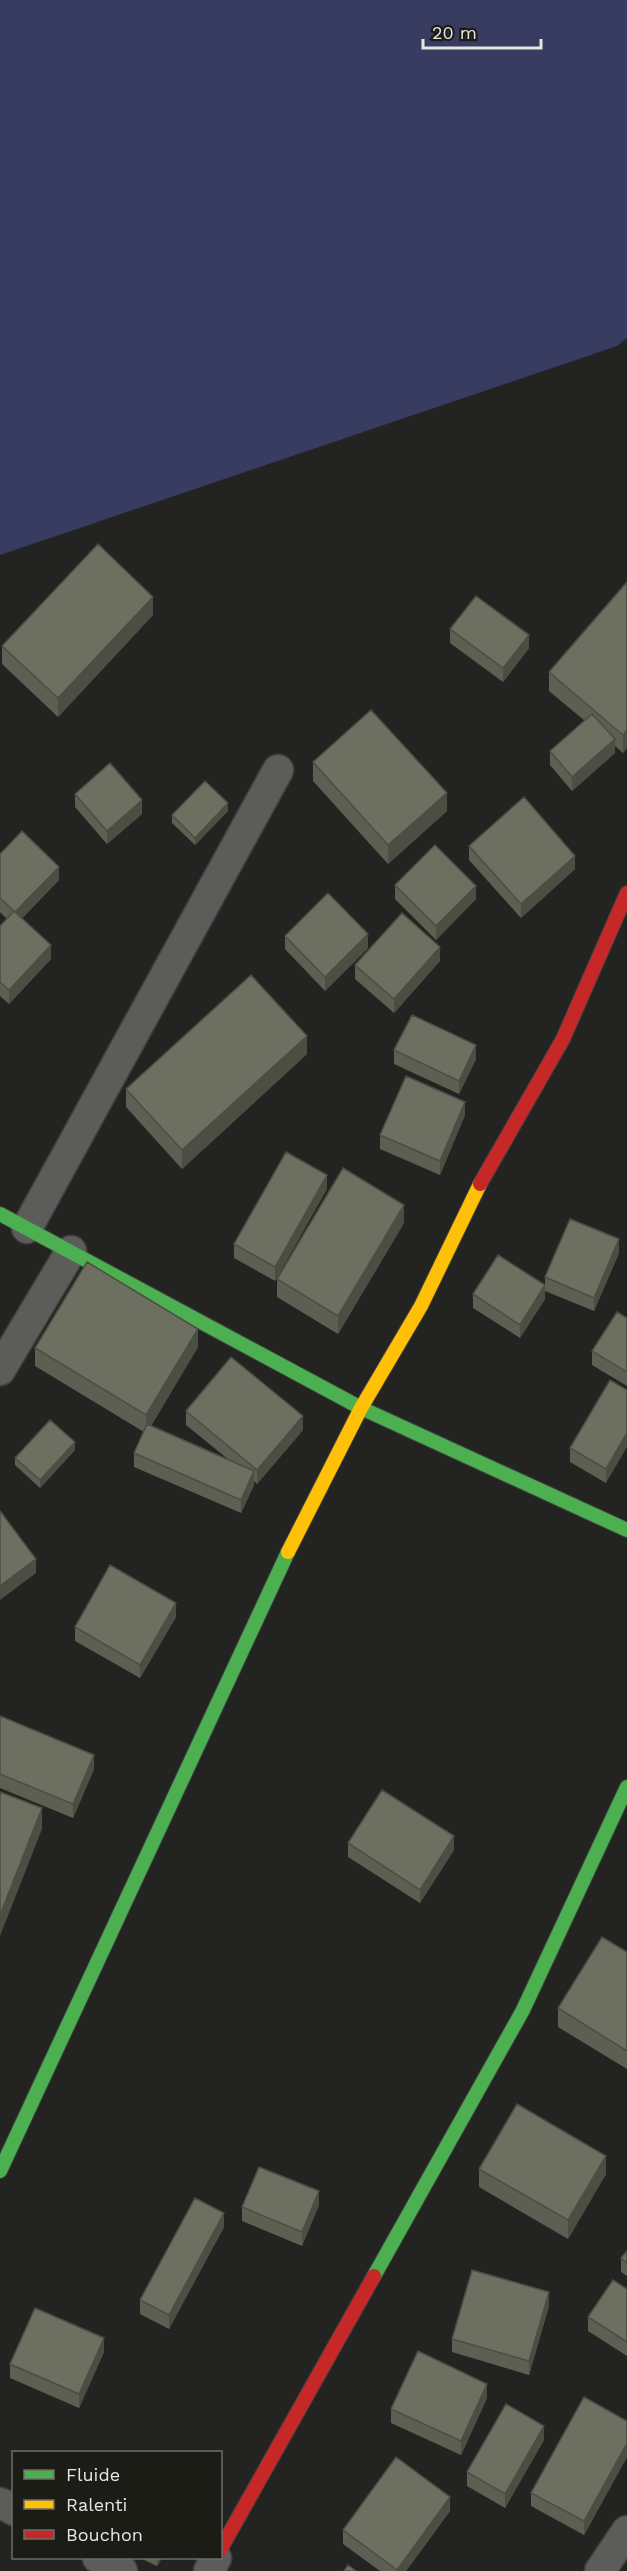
<svg xmlns="http://www.w3.org/2000/svg" width="627" height="2571" font-family="'Work Sans',sans-serif">
<rect width="100%" height="100%" fill="#232421"/>
<path fill="#383c61" d="M0 0H627V338L617 346 0 555Z"/>
<g fill="none" stroke-linecap="round" stroke-linejoin="round">
<g stroke="#3f403e" stroke-width="33">
<path id="street" d="M27 1228 278 770
M0 1370 71 1251
M0 2503 14 2510
M98 2558 122 2571
M209 2571 216 2558
M600 2571 627 2531"/>
</g>
<g stroke="#3f403e" stroke-width="16">
<path id="fast" d="M0 1214 361 1408 627 1530
M0 2171 288 1552
M374 2276 523 2010 627 1787"/>
</g>
<g stroke="#3f403e" stroke-width="16">
<path id="slow" d="M288 1552 361 1408 421 1306 480 1184"/>
</g>
<g stroke="#3f403e" stroke-width="16">
<path id="jam" d="M480 1184 563 1039 627 893
M220 2550 374 2276"/>
</g>
<use href="#street" stroke="#5c5d5a" stroke-width="30"/>
<use href="#fast" stroke="#4caf50" stroke-width="14"/>
<use href="#slow" stroke="#ffc107" stroke-width="14"/>
<use href="#jam" stroke="#c62828" stroke-width="14"/>
</g>
<path fill="#5e5f53" d="M627 582V748L623 753 615 746V753L572 791 550 765V751L585 721 549 691V672Z
M153 615 58 717 2 664V646Z
M450 629 529 648 503 682 450 643Z
M313 762 447 811 388 864 313 781Z
M75 794 142 814 107 844 75 807Z
M228 811 195 845 172 823V815Z
M469 846 575 869 521 918 469 860Z
M0 854 59 880 22 918 51 959 9 1004 0 996V926L7 919 0 912Z
M395 885 476 899 436 940 395 899Z
M285 936 368 948 325 991 285 949Z
M440 961 394 1013 355 979V965Z
M394 1050 476 1059 459 1094 394 1064Z
M307 1054 182 1169 126 1107V1089Z
M465 1115 440 1175 380 1149V1135Z
M327 1189 275 1281 234 1258V1244Z
M404 1223 338 1334 277 1297V1279Z
M619 1253 594 1311 545 1291V1299L520 1338 473 1308V1294L545 1285V1277Z
M627 1318V1386L592 1365V1351Z
M198 1347 151 1426 229 1460 186 1425V1411L303 1430 257 1484 254 1481V1485L241 1513 134 1467V1453L144 1432 35 1366V1348Z
M610 1380 606 1483 570 1462V1448Z
M75 1450 40 1488 15 1465V1458Z
M176 1617 140 1678 75 1641V1627Z
M0 1716 94 1769 73 1818 0 1788Z
M348 1843 454 1850 420 1903 348 1857Z
M627 1952V2069L558 2027V2008Z
M479 2169 606 2174 568 2239 479 2187Z
M319 2205 302 2246 242 2221V2207Z
M224 2227 169 2329 140 2314V2300Z
M627 2251V2276L621 2272V2258Z
M627 2289V2356L588 2331V2317Z
M549 2306 529 2375 452 2352V2339Z
M104 2352 79 2408 10 2378V2364Z
M487 2398 461 2455 391 2423V2409Z
M627 2421V2457L584 2535 531 2506V2493Z
M544 2440 505 2508 467 2486V2472Z
M450 2511 406 2571H380L343 2544V2530Z
M140 2558H162L157 2566Z"/>
<path fill="#4c4e43" d="M153 597V615L58 717V698Z
M529 635V648L503 682V668Z
M627 730V748L623 753V735Z
M615 739V753L572 791V777Z
M447 793V811L388 864V845Z
M142 800V814L107 844V831Z
M228 803V811L195 845V838Z
M575 856V869L521 918V904Z
M59 867V880L15 926V912Z
M476 886V899L436 940V926Z
M368 934V948L325 991V977Z
M51 945V959L9 1004V990Z
M440 947V961L394 1013V999Z
M307 1036V1054L182 1169V1150Z
M476 1045V1059L459 1094V1081Z
M465 1102V1115L440 1175V1161Z
M327 1175V1189L275 1281V1267Z
M404 1205V1223L338 1334V1316Z
M619 1239V1253L594 1311V1298Z
M545 1285V1299L520 1338V1325Z
M198 1329V1347L146 1433V1415Z
M303 1416V1430L257 1484V1470Z
M627 1433V1447L606 1483V1469Z
M75 1442V1450L40 1488V1480Z
M254 1471V1485L241 1513V1500Z
M36 1559V1573L0 1600V1586Z
M176 1603V1617L140 1678V1665Z
M94 1755V1769L73 1818V1804Z
M42 1808V1829L0 1936V1915Z
M454 1836V1850L420 1903V1890Z
M606 2156V2174L568 2239V2220Z
M319 2191V2205L302 2246V2232Z
M224 2213V2227L169 2329V2315Z
M549 2292V2306L529 2375V2361Z
M104 2338V2352L79 2408V2394Z
M487 2384V2398L461 2455V2441Z
M544 2426V2440L505 2508V2494Z
M627 2443V2457L584 2535V2521Z
M450 2497V2511L406 2571H397V2570Z
M157 2558H162L157 2566Z"/>
<path fill="#6d6f60" stroke="#4c4e43" stroke-width="1.5" d="M98 544 153 597 58 698 2 646Z
M627 582V730L623 735 549 672Z
M476 596 529 635 503 668 450 629Z
M371 710 447 793 388 845 313 762Z
M592 714 615 739 572 777 550 751Z
M110 763 142 800 107 831 75 794Z
M205 781 228 803 195 838 172 815Z
M524 797 575 856 521 904 469 846Z
M22 831 59 867 15 912 51 945 9 990 0 982V926L14 911 0 898V854Z
M435 845 476 886 436 926 395 885Z
M328 893 368 934 325 977 285 936Z
M402 913 440 947 394 999 355 965Z
M251 975 307 1036 182 1150 126 1089Z
M412 1015 476 1045 459 1081 394 1050Z
M406 1076 465 1102 440 1161 380 1135Z
M286 1152 327 1175 275 1267 234 1244Z
M343 1168 404 1205 338 1316 277 1279Z
M570 1219 619 1239 594 1298 545 1277Z
M498 1255 545 1285 520 1325 473 1294Z
M87 1262 198 1329 146 1415 35 1348Z
M617 1312 627 1318V1372L592 1351Z
M231 1357 303 1416 257 1470 186 1411Z
M610 1380 627 1390V1433L606 1469 570 1448Z
M50 1420 75 1442 40 1480 15 1458Z
M147 1424 254 1471 241 1500 134 1453Z
M0 1511 36 1559 0 1586Z
M110 1565 176 1603 140 1665 75 1627Z
M0 1716 94 1755 73 1804 0 1774Z
M382 1790 454 1836 420 1890 348 1843Z
M0 1792 42 1808 0 1915Z
M602 1937 627 1952V2051L558 2008Z
M517 2104 606 2156 568 2220 479 2169Z
M259 2167 319 2191 302 2232 242 2207Z
M195 2198 224 2213 169 2315 140 2300Z
M627 2251V2263L621 2258Z
M472 2270 549 2292 529 2361 452 2339Z
M613 2280 627 2289V2342L588 2317Z
M35 2308 104 2338 79 2394 10 2364Z
M418 2351 487 2384 461 2441 391 2409Z
M584 2397 627 2421V2443L584 2521 531 2493Z
M506 2404 544 2426 505 2494 467 2472Z
M396 2457 450 2497 397 2570 343 2530Z
M348 2565 356 2571H344Z"/>
<rect x="12" y="2451" width="210" height="108" fill="#1b1c16" stroke="#6c6d68" stroke-width="1.5"/>
<rect x="24" y="2470" width="30" height="9" fill="#4caf50" stroke="#6c6d68" stroke-width="1.5"/>
<text x="66" y="2481" font-size="18" fill="#e5e6e2">Fluide</text>
<rect x="24" y="2500" width="30" height="9" fill="#ffc107" stroke="#6c6d68" stroke-width="1.5"/>
<text x="66" y="2511" font-size="18" fill="#e5e6e2">Ralenti</text>
<rect x="24" y="2530" width="30" height="9" fill="#c62828" stroke="#6c6d68" stroke-width="1.5"/>
<text x="66" y="2541" font-size="18" fill="#e5e6e2">Bouchon</text>
<path d="M423 39v9h118v-9" fill="none" stroke="#e5e6e2" stroke-width="3"/>
<text x="432" y="39" font-size="18" fill="#e5e6e2" stroke="#1b1c16" stroke-width="4.5" paint-order="stroke">20 m</text>
</svg>
